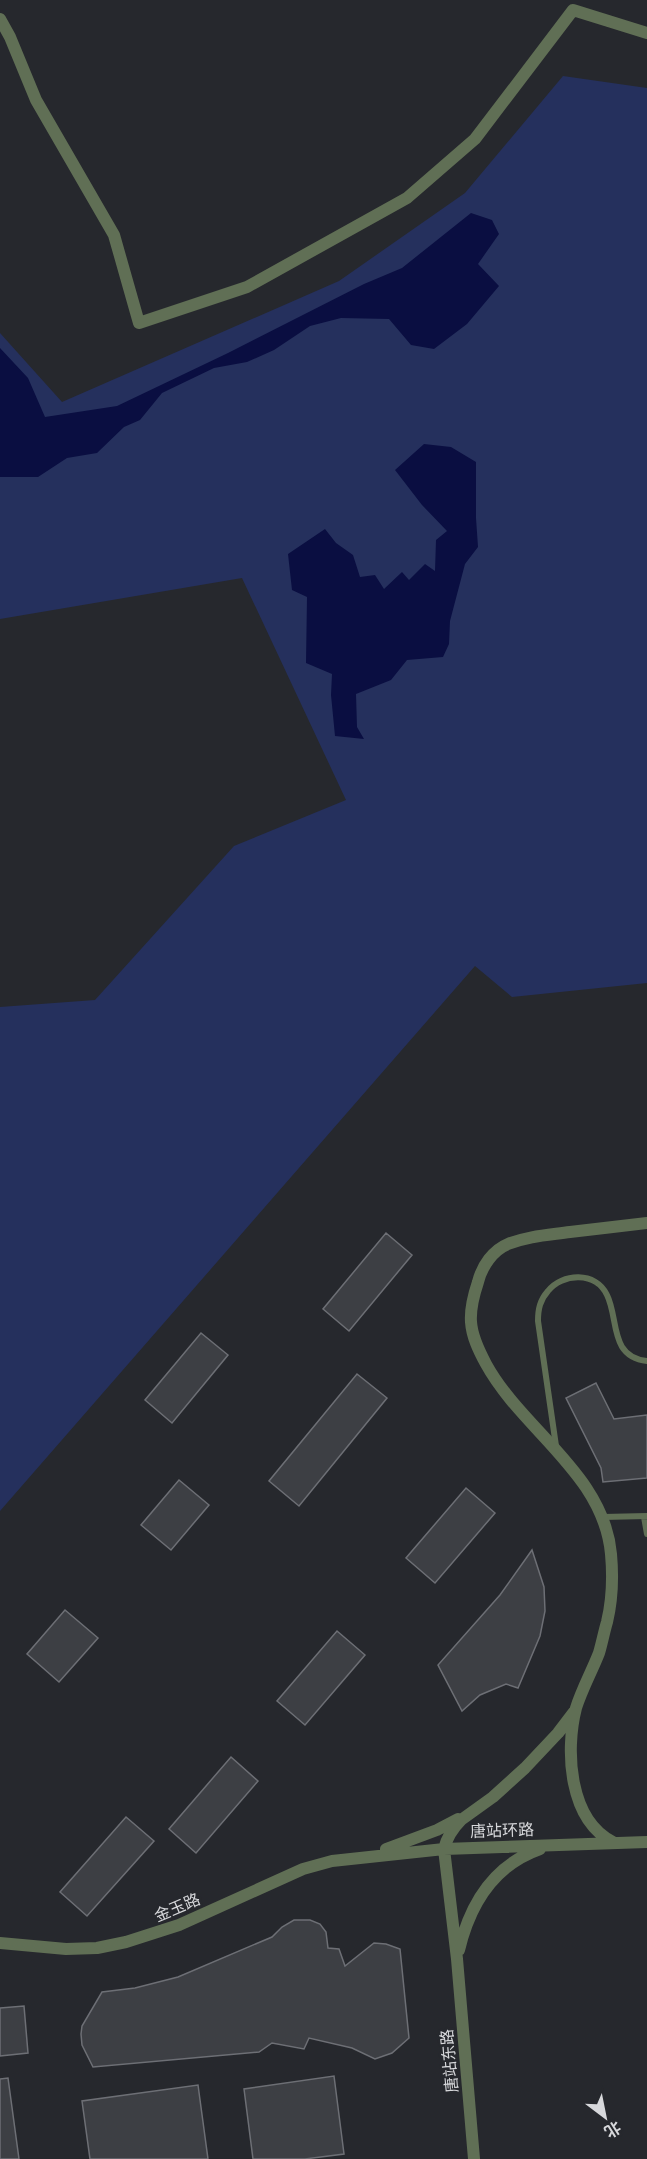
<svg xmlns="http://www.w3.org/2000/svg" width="647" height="2159" font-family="'Varela Round','Noto Sans SC',sans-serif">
<rect width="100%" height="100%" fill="#26282d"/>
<path fill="#25305d" d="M563 76 647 88V983L512 997 475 966 0 1511V1007L95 1000 234 846 346 800 242 578 0 619V333L62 402 339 281 465 193Z"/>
<path fill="#0a0e41" d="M471 213 492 220 499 234 478 264 499 286 467 324 434 349 411 345 389 319 341 318 310 326 274 350 247 362 214 368 162 393 140 420 124 427 97 453 67 458 38 477H0V348L28 378 45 417 117 406 228 353 364 284 402 268Z
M424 444 451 447 476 462V518L478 547 465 564 450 621 449 644 443 657 407 660 391 680 356 694 357 727 364 739 335 736 331 695 332 674 306 663 307 597 292 590 288 554 325 529 336 543 353 555 360 577 375 575 384 589 402 572 409 580 425 564 435 571 436 540 447 531 422 505 395 470Z"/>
<path fill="#3d3f44" stroke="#6d6f75" stroke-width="1.5" d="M386 1233 412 1255 349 1331 323 1309Z
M201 1333 228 1355 172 1423 145 1400Z
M357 1374 387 1398 299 1506 269 1481Z
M596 1383 614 1419 647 1415V1478L603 1482 601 1468 566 1398Z
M179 1480 209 1505 171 1550 141 1525Z
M466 1488 495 1513 435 1583 406 1558Z
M532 1550 544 1587 545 1611 540 1636 518 1688 506 1684 480 1695 462 1711 438 1665 500 1595Z
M65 1610 98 1638 59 1682 27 1654Z
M337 1631 365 1655 305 1725 277 1701Z
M231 1757 258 1781 196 1853 169 1829Z
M126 1817 154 1841 87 1916 60 1892Z
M294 1920H310L320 1924 326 1932 328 1948 339 1949 345 1966 374 1943 386 1944 400 1949 409 2038 392 2053 375 2059 352 2048 309 2038 304 2049 272 2043 259 2052 93 2067 82 2045 81 2034 82 2026 102 1992 135 1988 178 1977 272 1937 282 1927Z
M24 2006 28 2053 0 2056V2008Z
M334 2076 344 2154 305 2159H253L244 2089Z
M8 2078 19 2159H0V2079Z
M198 2085 208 2159H90L82 2101Z"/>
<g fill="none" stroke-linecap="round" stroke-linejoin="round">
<path stroke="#606f55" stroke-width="6" d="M556 1446 538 1321C538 1309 540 1300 548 1291 562 1273 596 1271 607 1295 619 1319 609 1357 647 1361
M603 1517 647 1516
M644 1517 647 1534"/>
<path stroke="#606f55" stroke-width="12" d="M0 19 10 37 36 100 114 235 139 323 247 287 407 198 475 139 573 10 647 33
M613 1842C569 1820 565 1751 576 1708 582 1689 592 1671 599 1653 602 1643 604 1632 607 1622 612 1601 613 1576 611 1554 604 1474 522 1430 486 1364 479 1351 472 1337 471 1322 470 1308 474 1294 478 1282 482 1266 493 1250 508 1244 528 1236 549 1235 570 1232 596 1229 621 1226 647 1223
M386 1849 437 1830 458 1819
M0 1943 66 1949 97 1948 126 1942 179 1925 303 1869 332 1861 444 1849 647 1842
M459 1950C470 1904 494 1865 540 1849
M474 2159 457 1959 444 1849C447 1837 452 1829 461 1820L493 1797 525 1768 558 1733 574 1712"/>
</g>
<g text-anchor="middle" stroke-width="5" stroke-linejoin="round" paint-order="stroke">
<g font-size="16" fill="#d7d8db" stroke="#26282d">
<text transform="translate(502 1830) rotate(-2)" y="6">唐站环路</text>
<text transform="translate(177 1907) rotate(-23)" y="6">金玉路</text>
<text transform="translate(449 2061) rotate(-95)" y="6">唐站东路</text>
</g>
</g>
<g transform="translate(605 2117) rotate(148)" stroke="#26282d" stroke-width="4.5" paint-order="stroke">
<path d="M0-4.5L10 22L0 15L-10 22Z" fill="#d7d8db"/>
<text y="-9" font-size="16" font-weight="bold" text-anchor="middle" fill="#d7d8db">北</text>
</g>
</svg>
